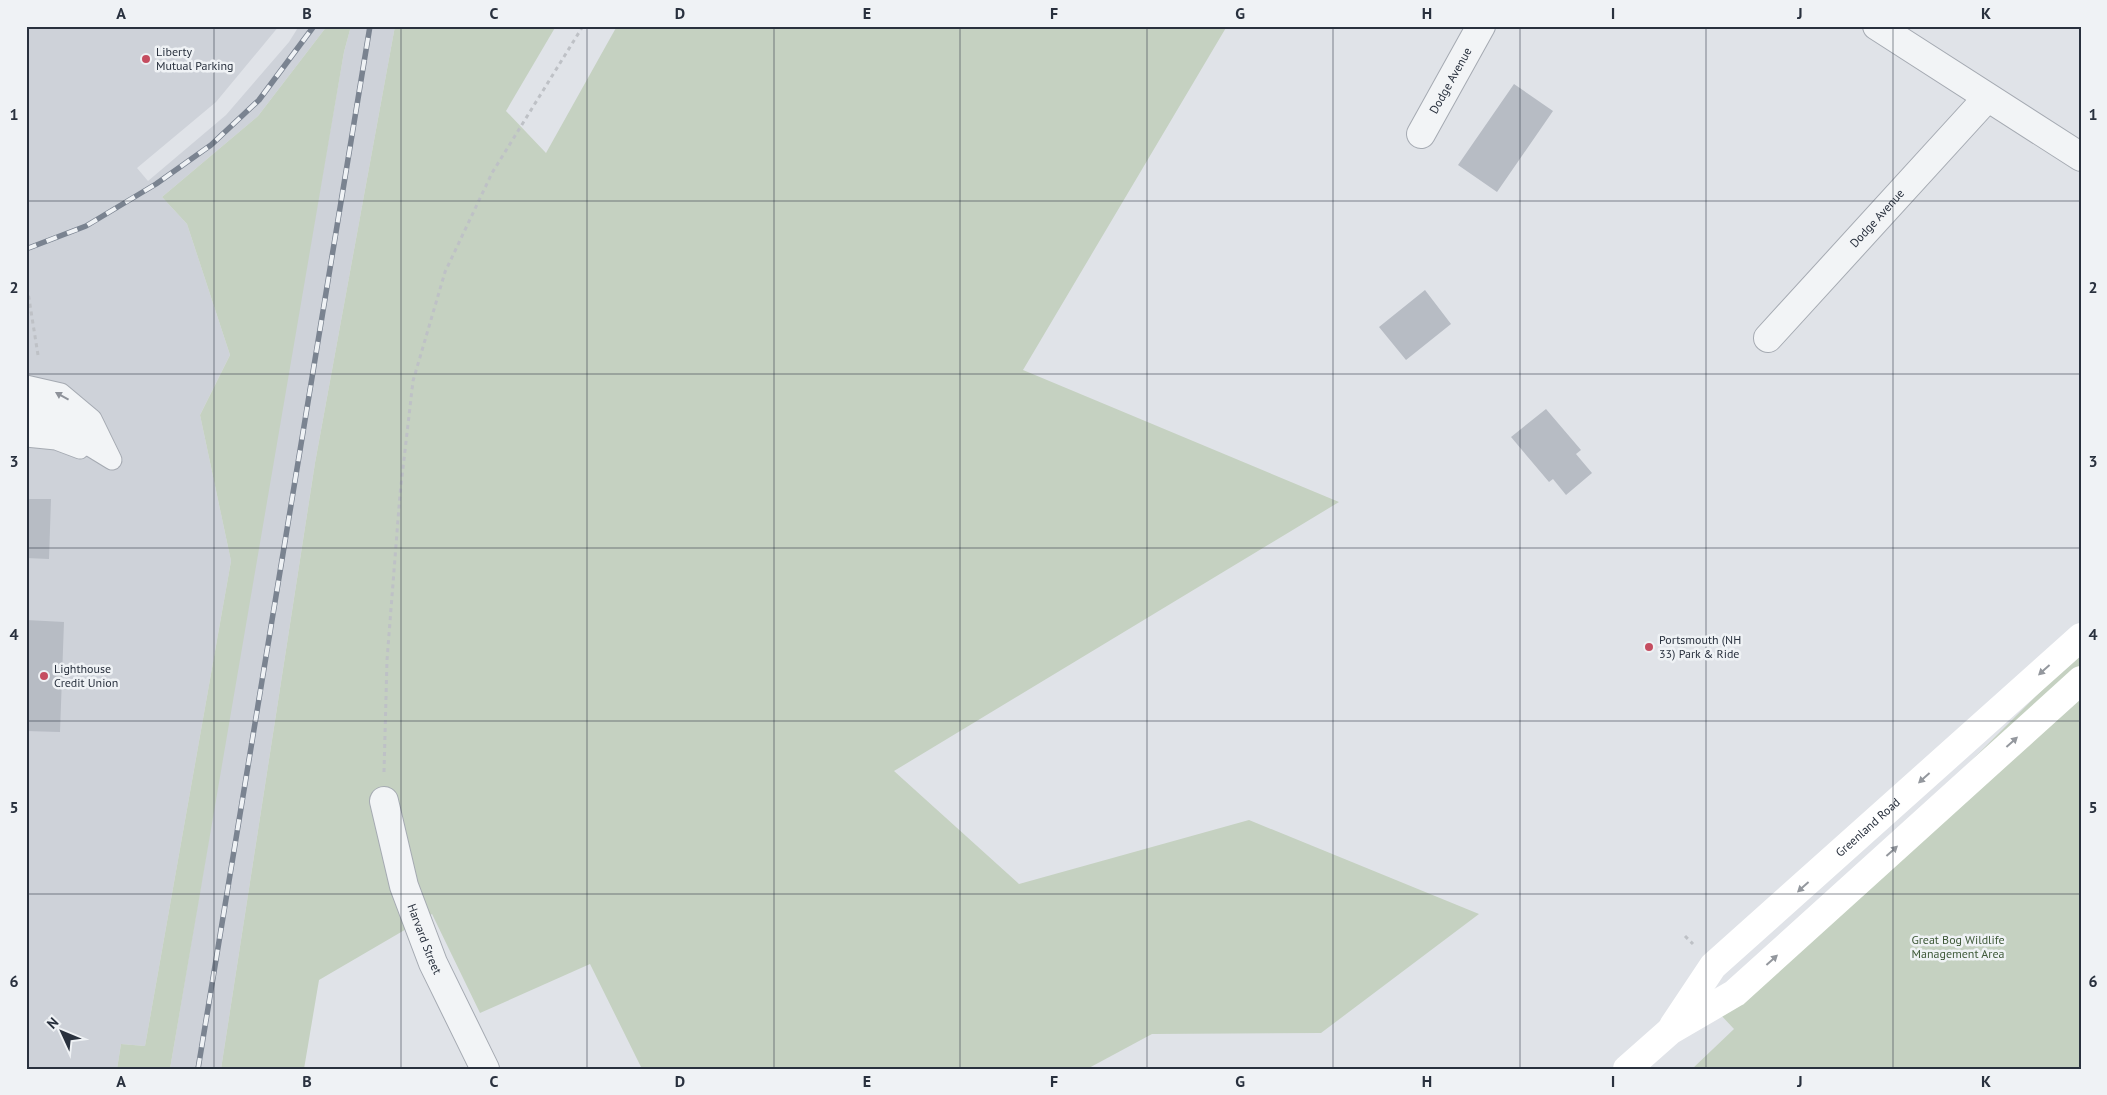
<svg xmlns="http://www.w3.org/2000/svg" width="2107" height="1095" font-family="'PT Sans',sans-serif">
<rect width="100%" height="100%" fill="#e0e3e8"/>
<path fill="#ced2d9" d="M26 26H279L216 102 137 168 148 181 226 115 289 42 299 26H327L258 116 162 197 187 224 230 355 200 415 231 561 145 1046 121 1044 117 1069H26Z
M351 26H395L315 463 221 1069H170L275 446 344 52Z"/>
<path fill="#c5d1c1" d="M327 26H351L344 52 170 1069H117L121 1044 145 1046 231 561 200 415 230 355 187 224 162 197 258 116Z
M395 26H556L506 111 546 153 617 26H1227L1023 370 1339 502 894 771 1019 884 1249 820 1479 914 1321 1033 1152 1034 1087 1069H642L590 964 480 1013 432 914 319 980 304 1069H221L315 463Z
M2081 651V1069H1692L1734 1029 1719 1013Z"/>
<path fill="#b7bcc4" d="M1514 84 1553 111 1497 192 1458 165Z
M1425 290 1451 324 1406 360 1379 327Z
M1546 409 1581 450 1576 454 1592 473 1566 495 1553 479 1549 482 1511 437Z
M26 499H51L49 559 26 558Z
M26 620 64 622 60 732 26 731Z"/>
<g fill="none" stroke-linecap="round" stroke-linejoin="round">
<g stroke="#a5aab2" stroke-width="21">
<path id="lane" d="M26 385 61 393 92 419 112 460
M26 404 59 409 88 432
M26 420 58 427 112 460
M26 437 56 440 80 449"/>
</g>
<g stroke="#a5aab2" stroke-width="30">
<g id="street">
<path d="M1877 26 2081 157"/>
<path id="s1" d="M1421 134 1481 26"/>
<path id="s2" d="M1768 338 1987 98"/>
<path id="s3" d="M384 801 404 886 433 963 485 1069"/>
</g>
</g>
<path stroke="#bec1c6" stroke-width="3" stroke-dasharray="4 4" stroke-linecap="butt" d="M26 280 38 355
M384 772 387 660 400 494 413 381 445 272 492 173 583 26
M1685 936 1693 944"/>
<use href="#lane" stroke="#f2f4f6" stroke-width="19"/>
<use href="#street" stroke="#f2f4f6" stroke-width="28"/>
<g stroke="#fff" stroke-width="28">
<path id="s4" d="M1673 1026 1713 966 2081 637"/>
<path d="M1627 1069 1670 1031 1735 993 2081 680"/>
</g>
<g stroke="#7a8390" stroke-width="5.5">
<path id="rail" d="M26 249 86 226 156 184 211 145 259 100 314 26
M198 1069 370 26"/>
</g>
<use href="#rail" stroke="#eff2f5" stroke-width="4" stroke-dasharray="11" stroke-linecap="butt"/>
</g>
<defs><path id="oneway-solid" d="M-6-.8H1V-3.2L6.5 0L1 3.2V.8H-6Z" transform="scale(1.25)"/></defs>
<use fill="#8e929a" href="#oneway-solid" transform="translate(62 396) rotate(-151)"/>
<g fill="#94989e">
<use href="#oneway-solid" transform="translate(2044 670) rotate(138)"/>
<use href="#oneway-solid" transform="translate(2012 742) rotate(-42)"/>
<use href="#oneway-solid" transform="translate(1924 778) rotate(138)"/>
<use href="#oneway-solid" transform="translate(1892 851) rotate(-42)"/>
<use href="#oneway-solid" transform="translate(1803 887) rotate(138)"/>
<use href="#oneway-solid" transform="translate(1772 960) rotate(-42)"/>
</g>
<path fill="none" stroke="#29313e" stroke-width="1" stroke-opacity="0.55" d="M214 26V1069M401 26V1069M587 26V1069M774 26V1069M960 26V1069M1147 26V1069M1333 26V1069M1520 26V1069M1706 26V1069M1893 26V1069M26 201H2081M26 374H2081M26 548H2081M26 721H2081M26 894H2081"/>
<g fill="#c54d60" stroke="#eff2f5" stroke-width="2">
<circle cx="146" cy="59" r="5"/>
<circle cx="1649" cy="647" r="5"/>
<circle cx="44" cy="676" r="5"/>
</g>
<g text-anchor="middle" stroke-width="5" stroke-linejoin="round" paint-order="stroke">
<g font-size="12" fill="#29313e" stroke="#eff2f5" text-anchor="start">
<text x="156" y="56">Liberty<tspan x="156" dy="14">Mutual Parking</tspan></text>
<text x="1659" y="644">Portsmouth (NH<tspan x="1659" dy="14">33) Park &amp; Ride</tspan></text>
<text x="54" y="673">Lighthouse<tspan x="54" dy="14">Credit Union</tspan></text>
</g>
<g font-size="12" fill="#29313e" stroke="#eff2f5">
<text dy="4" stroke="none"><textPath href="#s1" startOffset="61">Dodge Avenue</textPath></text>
<text dy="4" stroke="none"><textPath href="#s2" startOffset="162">Dodge Avenue</textPath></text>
<text dy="4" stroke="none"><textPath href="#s4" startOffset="280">Greenland Road</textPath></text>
<text dy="4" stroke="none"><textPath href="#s3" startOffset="144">Harvard Street</textPath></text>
</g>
<g font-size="12" fill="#3e5938" stroke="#eff2f5">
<text x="1958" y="944">Great Bog Wildlife<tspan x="1958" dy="14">Management Area</tspan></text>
</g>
</g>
<rect width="2107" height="1095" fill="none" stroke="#eff2f5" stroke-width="55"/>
<g transform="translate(62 1032) rotate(314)" stroke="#eff2f5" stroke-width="4" paint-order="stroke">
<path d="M0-4L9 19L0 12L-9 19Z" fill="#29313e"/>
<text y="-8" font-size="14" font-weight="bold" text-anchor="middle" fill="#29313e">N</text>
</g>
<rect x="28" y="28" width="2052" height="1040" fill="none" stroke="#29313e" stroke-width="2"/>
<g font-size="16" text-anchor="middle" font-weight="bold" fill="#29313e">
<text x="121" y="19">A</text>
<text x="307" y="19">B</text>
<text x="494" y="19">C</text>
<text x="680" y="19">D</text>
<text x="867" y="19">E</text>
<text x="1054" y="19">F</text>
<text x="1240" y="19">G</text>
<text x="1427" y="19">H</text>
<text x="1613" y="19">I</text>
<text x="1800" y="19">J</text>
<text x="1986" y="19">K</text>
<text x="14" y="120">1</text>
<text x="2093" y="120">1</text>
<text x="14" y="293">2</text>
<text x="2093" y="293">2</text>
<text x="14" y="467">3</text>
<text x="2093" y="467">3</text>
<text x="14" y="640">4</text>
<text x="2093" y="640">4</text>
<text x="14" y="813">5</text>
<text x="2093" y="813">5</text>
<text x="14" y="987">6</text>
<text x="2093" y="987">6</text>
<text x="121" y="1087">A</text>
<text x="307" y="1087">B</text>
<text x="494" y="1087">C</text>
<text x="680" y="1087">D</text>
<text x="867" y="1087">E</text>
<text x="1054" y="1087">F</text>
<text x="1240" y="1087">G</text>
<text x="1427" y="1087">H</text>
<text x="1613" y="1087">I</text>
<text x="1800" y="1087">J</text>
<text x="1986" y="1087">K</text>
</g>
</svg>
